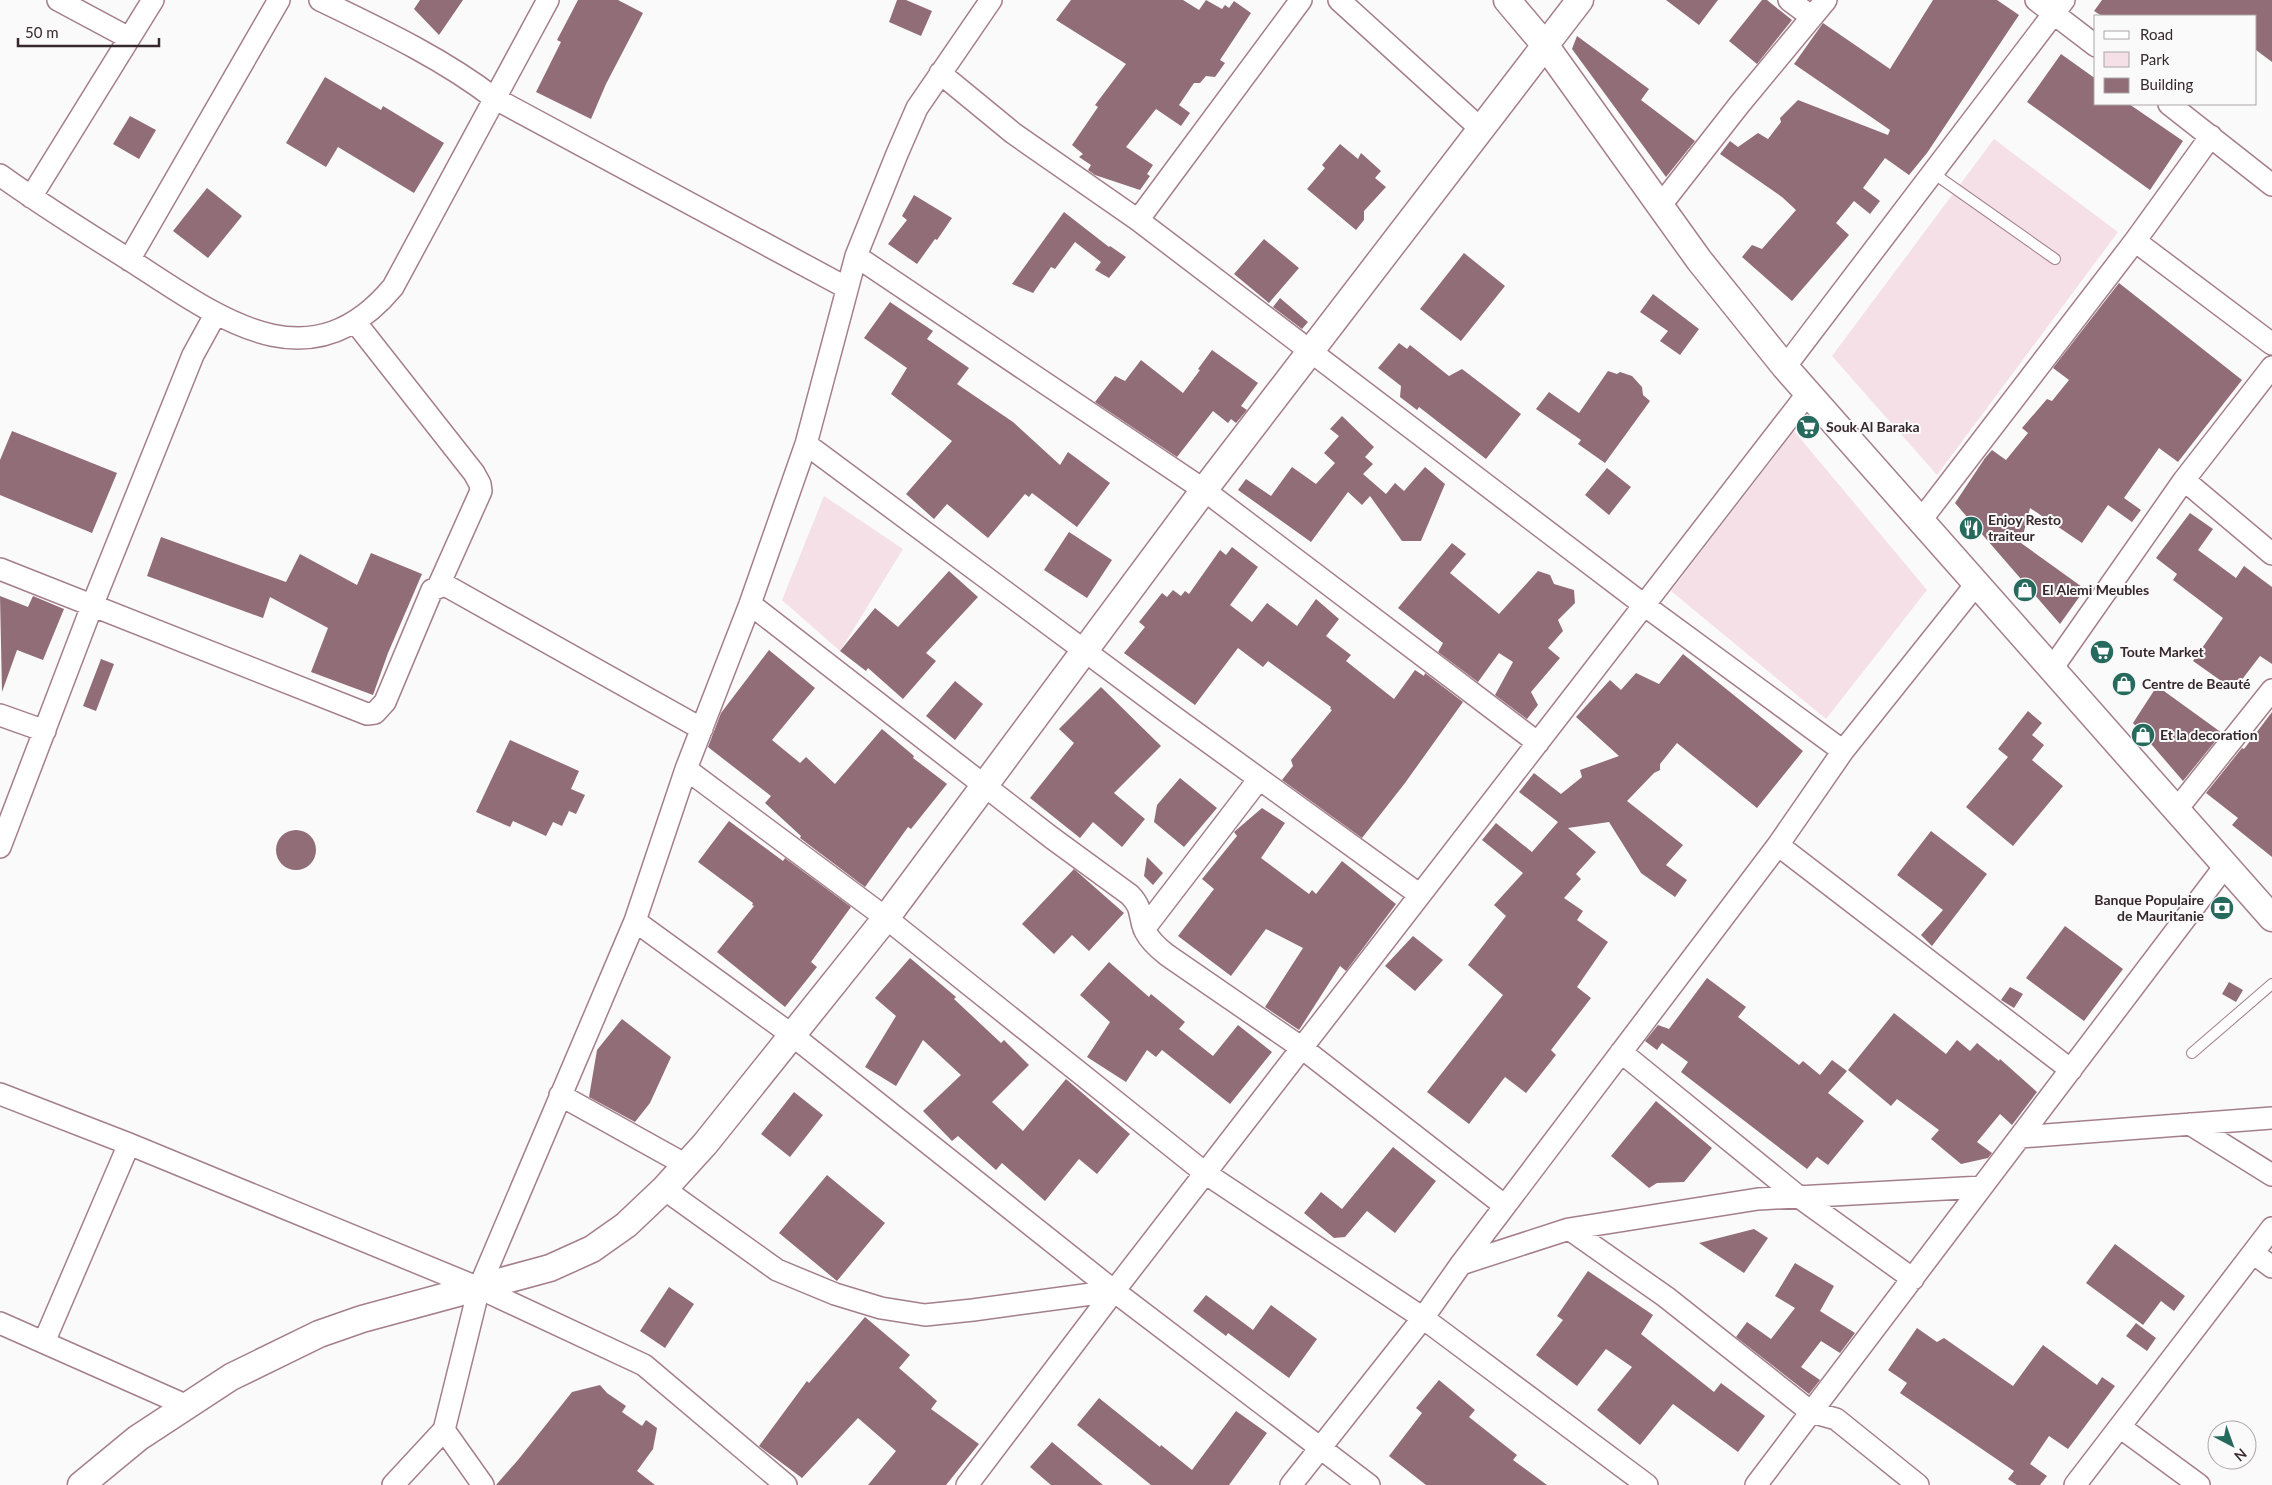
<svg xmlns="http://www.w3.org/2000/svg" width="2272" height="1485" font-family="Lato,sans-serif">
<rect width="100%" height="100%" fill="#fafafa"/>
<path fill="#f4e0e6" d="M1994 139 2118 232 1937 475 1832 356Z
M1794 431 1927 590 1826 719 1671 591Z
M824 496 903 549 840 651 782 600Z"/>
<path fill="#916d78" d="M420 0H463L439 35 414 9Z
M578 0H618L643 13 606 84 591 119 536 92 561 42 557 40Z
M897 0H906L932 11 921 36 889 22Z
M1071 0H1183L1199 10 1206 0 1222 9 1225 5 1229 8 1234 1 1251 13 1220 60 1225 63 1215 77 1206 76 1200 83H1194L1179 105 1190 113 1181 126 1156 109 1126 147 1153 165 1147 174 1150 176 1140 190 1095 175 1088 170 1091 165 1079 157 1083 154 1072 145 1098 107 1095 105 1126 64 1056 20Z
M1666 0H1718L1699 25Z
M1762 0H1767L1792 20 1757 64 1729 41Z
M1933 0H1997L2019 15 1927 153 1909 175 1885 158 1863 188 1880 201 1870 214 1854 201 1836 223 1849 235 1792 301 1742 257 1752 245 1762 249 1796 210 1782 197 1720 154 1730 141 1738 147 1758 133 1768 139 1781 122 1780 118 1798 100 1888 135 1890 130 1794 64 1823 23 1890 69Z
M2102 0H2272V62L2256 50V16H2102L2094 11Z
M1577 36 1649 89 1641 100 1695 141 1666 177 1572 49Z
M2061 54 2096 79V104H2129L2183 141 2150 190 2027 102Z
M325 77 381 110 383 106 444 143 414 193 338 147 326 167 286 143Z
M130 116 156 130 139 159 113 144Z
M1340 144 1358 159 1361 153 1381 171 1375 178 1386 187 1364 211V220L1356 230 1307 189 1325 168 1322 165Z
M207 188 242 216 208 258 173 231Z
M914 195 952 218 937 240 935 239 917 264 888 244 907 220 902 216Z
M1064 212 1109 247 1110 246 1126 257 1109 278 1095 270 1101 262 1075 242 1055 269 1051 267 1033 293 1012 284Z
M1264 239 1299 268 1269 303 1234 274Z
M1464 253 1505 286 1461 341 1420 309Z
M2119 283 2242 380 2178 462 2159 448 2124 498 2141 510 2132 522 2108 505 2082 543 2030 508 2021 543 2085 589 2060 624 1955 503 1985 458 1992 450 2006 460 2028 433 2022 428 2047 399 2052 401 2069 380 2053 368Z
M1653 294 1699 329 1680 355 1660 341 1668 331 1640 312Z
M1280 298 1308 322 1302 329 1273 307Z
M890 302 933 331 927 339 969 368 957 384 1013 422 1060 465 1068 452 1110 483 1077 527 1032 493 1029 497 1025 494 988 538 947 504 934 519 906 494 952 441 891 394 907 368 864 338Z
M1399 343 1407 349 1410 345 1449 376 1462 369 1521 414 1486 459 1419 407 1417 410 1400 397 1401 386 1378 368Z
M1212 350 1258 383 1241 406 1247 410 1236 423 1231 419 1228 423 1213 411 1177 457 1095 402 1115 376 1125 381 1141 360 1183 393 1200 370 1198 369Z
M1608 371 1617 374 1620 372 1632 376 1642 387 1643 395 1650 401 1605 463 1578 444 1581 440 1536 409 1549 392 1579 413Z
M1342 416 1374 447 1365 457 1373 464 1363 474 1386 494 1395 483 1404 491 1425 467 1445 484 1421 541H1402L1370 496 1362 505 1348 492 1311 542 1238 490 1246 479 1271 496 1292 467 1316 484 1335 463 1324 453 1339 436 1330 429Z
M12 431 117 473 92 533 0 495V460Z
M1607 468 1631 487 1609 515 1585 495Z
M2190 513 2213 529 2198 550 2236 578 2244 566 2272 587V664L2260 656 2234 690 2193 661 2223 618 2173 580 2177 574 2156 558Z
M1069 532 1112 560 1087 598 1044 570Z
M161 537 286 582 300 554 357 585 371 553 422 574 388 653 373 695 311 672 328 628 270 597 263 618 147 576Z
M1452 543 1466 554 1450 573 1499 614 1538 571 1550 575 1554 584 1574 590 1575 603 1558 620 1563 631 1548 648 1560 658 1531 692 1538 705 1527 719 1495 695 1513 662 1499 653 1478 682 1438 652 1443 643 1398 608Z
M1232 547 1258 567 1230 605 1252 622 1267 603 1297 626 1316 599 1339 619 1326 636 1351 655 1346 661 1394 699 1415 670 1424 676 1425 673 1463 702 1405 783 1362 838 1282 780 1293 766 1291 760 1332 710 1330 709 1331 707 1268 661 1263 667 1238 648 1195 705 1124 653 1145 627 1139 622 1162 593 1167 597 1173 590 1181 596 1185 591 1189 594 1220 550 1226 555Z
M949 571 978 597 926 653 936 661 903 699 868 668 866 671 840 651 875 608 898 627Z
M0 596 28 607 33 596 64 609 43 660 17 650 2 692Z
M769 650 815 688 772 740 800 763 806 757 835 784 882 729 914 756 913 758 947 784 911 829 908 827 865 887 800 838 801 836 765 803 771 796 708 747 721 713Z
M1683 654 1803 751 1757 808 1677 743 1660 764V770L1654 773 1627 801 1683 845 1666 865 1687 880 1675 897 1641 873 1609 822 1568 828 1596 852 1576 874 1581 879 1564 898 1583 911 1577 920 1608 942 1577 987 1591 998 1551 1050 1556 1055 1526 1093 1505 1077 1469 1124 1427 1092 1503 995 1468 965 1506 916 1494 905 1523 873 1482 840 1496 823 1532 852 1558 822 1519 792 1534 773 1561 794 1582 777 1580 770 1619 756 1576 717 1610 680 1621 690 1636 673 1659 684Z
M101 659 114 664 96 711 83 706Z
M955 681 983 704 955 740 926 716Z
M2157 686 2222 733 2183 781 2133 723Z
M1101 687 1161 746 1114 793 1145 819 1122 847 1093 822 1080 838 1030 798 1074 743 1059 729Z
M2028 711 2042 723 2032 735 2044 745 2032 760 2063 786 2013 846 1966 807 2008 757 1998 749Z
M2272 712V857L2232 825 2238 818 2206 793 2242 748 2244 749Z
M510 740 579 771 571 789 585 795 576 814 569 811 562 826 553 822 546 836 513 821 510 827 476 812Z
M1180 778 1217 808 1184 847 1154 822 1157 805Z
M1262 808 1285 823 1261 858 1309 894 1312 890 1316 894 1342 861 1396 904 1346 971 1340 966 1299 1030 1265 1007 1303 948 1266 929 1231 976 1178 936 1214 889 1202 879 1237 836 1234 832Z
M729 821 783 861 785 858 851 907 811 962 817 967 785 1007 717 952 754 906 752 905 753 903 698 862Z
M276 850a20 20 0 1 1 40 0a20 20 0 1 1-40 0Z
M1931 831 1987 874 1932 946 1921 935 1943 910 1897 875Z
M1147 857 1163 873 1153 885 1144 876Z
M1074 869 1124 913 1089 951 1072 935 1054 954 1022 924Z
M2065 926 2123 969 2084 1021 2026 978Z
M1413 936 1443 960 1415 991 1385 966Z
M910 958 956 997 954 999 1001 1043 1004 1040 1029 1065 992 1102 1023 1131 1066 1079 1130 1134 1097 1174 1079 1159 1045 1201 1002 1163 996 1170 958 1136 952 1141 923 1111 961 1075 923 1040 896 1086 865 1067 896 1016 875 998Z
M1109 962 1149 997 1151 994 1185 1022 1179 1029 1213 1056 1238 1025 1272 1052 1230 1104 1162 1050 1156 1057 1147 1050 1126 1082 1087 1057 1110 1022 1080 995Z
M1707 978 1746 1007 1738 1017 1799 1065 1803 1061 1820 1075 1832 1060 1847 1071 1828 1093 1864 1121 1828 1165 1817 1157 1807 1169 1681 1072 1688 1062 1662 1043 1657 1050 1645 1041 1658 1025 1669 1029Z
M2229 982 2243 990 2236 1002 2222 994Z
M2010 987 2023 994 2014 1008 2001 1000Z
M1894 1013 1946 1054 1957 1040 1970 1051 1977 1043 1999 1061 2000 1059 2037 1092 2012 1125 2000 1114 1977 1142 1992 1153 1988 1158 1961 1164 1931 1139 1939 1130 1897 1099 1891 1106 1848 1070Z
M622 1019 671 1057 650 1103 635 1122 589 1097 597 1050Z
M794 1092 823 1115 790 1157 761 1134Z
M1656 1101 1712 1148 1684 1182 1657 1183 1649 1188 1611 1156Z
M1393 1147 1436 1181 1395 1233 1367 1211 1345 1237 1334 1238 1304 1213 1321 1192 1342 1209Z
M827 1175 885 1223 837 1281 779 1233Z
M1754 1229 1768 1238 1744 1273 1699 1243Z
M2115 1244 2185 1296 2174 1311 2161 1301 2143 1325 2086 1283Z
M1795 1263 1834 1286 1820 1311 1855 1333 1840 1353 1821 1341 1801 1367 1820 1380 1809 1394 1736 1337 1747 1322 1771 1339 1795 1308 1775 1296Z
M1588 1271 1653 1315 1641 1334 1714 1392 1721 1383 1765 1416 1738 1452 1673 1404 1640 1445 1597 1410 1632 1367 1606 1349 1577 1386 1536 1355 1563 1320 1557 1316Z
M669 1287 694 1304 665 1348 640 1331Z
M1206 1295 1253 1330 1271 1305 1317 1339 1289 1378 1228 1333 1226 1336 1193 1311Z
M865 1317 910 1355 899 1368 937 1401 931 1409 979 1444 946 1485H868L896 1451 858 1418 802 1478 759 1446 807 1381 809 1383Z
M2136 1323 2156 1338 2147 1351 2126 1336Z
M1917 1328 1937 1342 1944 1338 2013 1386 2043 1345 2097 1385 2102 1377 2115 1386 2068 1449 2049 1436 2030 1464 2047 1476 2040 1485H2017L2008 1479 2014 1471 1900 1393 1907 1383 1888 1370Z
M1439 1380 1475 1410 1469 1417 1517 1455 1513 1460 1547 1485H1426L1389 1456 1422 1413 1416 1408Z
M600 1385 607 1393 626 1406 622 1412 642 1426 646 1420 657 1428 653 1449 637 1471 655 1485H496L518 1460 572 1392Z
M1099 1398 1160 1447 1161 1445 1192 1470 1236 1411 1267 1433 1229 1485H1151L1077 1425Z
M1052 1442 1103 1485H1051L1030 1467Z"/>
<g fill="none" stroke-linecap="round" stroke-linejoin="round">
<g stroke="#a47f8b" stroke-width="12">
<path id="service" d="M1933 173 2055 259
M2192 1053 2272 984"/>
</g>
<g stroke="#a47f8b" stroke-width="24">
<path id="minor" d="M58 0 129 38
M320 0C380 29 442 58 494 98L847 288
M1339 0 1482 130
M1789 0 1812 17
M2036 0 2096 46
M940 73 1013 133 1138 220 1644 605 1843 751
M2169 104 2272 185
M0 175C43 206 88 234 133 262 218 317 309 388 393 287L548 0
M31 197 153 0
M1660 206 1739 105 1826 0
M1138 220 1301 0
M2135 241 2272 344
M856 256 1204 490 1538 743
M129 260 279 0
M356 323 474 473 480 484 481 491 438 587
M1785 367 2064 0
M806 444 1167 712 1420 895
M2184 480 2272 554
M1921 520 2135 241 2211 136
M0 569 367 714 375 713 385 702 432 590 445 585 702 729
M750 604 1052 838 1130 895C1144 910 1138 916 1145 931 1150 941 1158 948 1167 955L1302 1048 1505 1206
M2051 670 2184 480 2272 367
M0 715 45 731
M686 769 886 918 1205 1173 1423 1318 1647 1485
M2177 809 2272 690
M1778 845 2071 1070
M0 847 92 606 193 355 215 315
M635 921 792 1035 1114 1291 1369 1485
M1144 929 1259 779
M1621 1052 1799 1197 1913 1279
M0 1094 129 1144 479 1288 644 1365 786 1485
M560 1095 686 1165
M2190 1124 2272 1175
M2020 1137 2272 1118
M664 1189 777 1270 835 1294 881 1308 925 1315 973 1310 1114 1291
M1569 1229 1666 1297 1811 1412 1836 1419 1918 1485
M2253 1253 2272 1267
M1461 1264 1569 1229 1758 1199 1982 1187
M0 1323 185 1405
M44 1342 129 1144
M2120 1427 2199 1485
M444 1430 483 1485
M393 1485 444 1430 479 1288 635 921 686 769 750 604 806 444 856 256 897 154 917 108 991 0
M967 1485 1114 1291 1808 393
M1291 1485 1423 1318 1461 1264 1778 845 1843 751 1977 583
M1756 1485 2225 866
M2075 1485 2272 1228"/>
</g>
<g stroke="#a47f8b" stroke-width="29">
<path id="tertiary" d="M1507 0 1545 45 1699 260 1785 367 2272 918
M81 1485 138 1438 231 1377 319 1334 362 1319 550 1268 592 1249 626 1225 664 1189 705 1144 886 918 1204 490 1580 0"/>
</g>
<use href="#service" stroke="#fff" stroke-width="10"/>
<use href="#minor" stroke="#fff" stroke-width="21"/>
<use href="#tertiary" stroke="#fff" stroke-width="26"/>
</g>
<defs>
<g id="supermarket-disc" transform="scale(1.25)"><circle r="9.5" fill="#256a5d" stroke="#fafafa"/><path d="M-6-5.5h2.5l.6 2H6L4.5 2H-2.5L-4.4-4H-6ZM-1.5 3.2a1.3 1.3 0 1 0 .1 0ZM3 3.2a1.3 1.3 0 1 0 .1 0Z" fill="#fff"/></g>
<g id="restaurant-disc" transform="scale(1.25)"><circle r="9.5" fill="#256a5d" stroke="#fafafa"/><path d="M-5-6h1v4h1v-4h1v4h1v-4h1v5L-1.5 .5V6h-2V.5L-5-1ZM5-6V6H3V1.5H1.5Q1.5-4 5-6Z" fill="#fff"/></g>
<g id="shop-disc" transform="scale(1.25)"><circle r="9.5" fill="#256a5d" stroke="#fafafa"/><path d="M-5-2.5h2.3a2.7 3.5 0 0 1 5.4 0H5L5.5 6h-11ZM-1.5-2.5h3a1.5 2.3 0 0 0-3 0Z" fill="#fff"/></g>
<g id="bank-disc" transform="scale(1.25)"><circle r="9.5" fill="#256a5d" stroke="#fafafa"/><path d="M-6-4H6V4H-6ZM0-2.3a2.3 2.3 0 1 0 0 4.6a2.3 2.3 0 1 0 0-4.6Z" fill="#fff"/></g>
</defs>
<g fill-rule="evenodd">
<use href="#supermarket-disc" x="1808" y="427"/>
<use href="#restaurant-disc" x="1971" y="528"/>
<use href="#shop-disc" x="2025" y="590"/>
<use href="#supermarket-disc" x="2102" y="652"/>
<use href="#shop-disc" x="2124" y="684"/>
<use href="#shop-disc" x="2143" y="735"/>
<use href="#bank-disc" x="2222" y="908"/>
</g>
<g text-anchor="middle" stroke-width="4" stroke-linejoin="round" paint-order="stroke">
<g font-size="14" font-weight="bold" fill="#37282d" stroke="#fafafa" text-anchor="start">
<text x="1826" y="432">Souk Al Baraka</text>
<text x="1988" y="525">Enjoy Resto<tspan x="1988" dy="16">traiteur</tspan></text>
<text x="2042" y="595">El Alemi Meubles</text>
<text x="2120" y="657">Toute Market</text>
<text x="2142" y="689">Centre de Beauté</text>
<text x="2160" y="740">Et la decoration</text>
<text x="2204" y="905" text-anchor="end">Banque Populaire<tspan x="2204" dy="16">de Mauritanie</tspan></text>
</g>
</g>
<rect x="2094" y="15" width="162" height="90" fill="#fafafa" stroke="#aca6a8"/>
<rect x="2104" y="31" width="25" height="8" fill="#ffffff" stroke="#aca6a8"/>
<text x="2140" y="40" font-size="15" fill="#37282d">Road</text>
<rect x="2104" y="52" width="25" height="15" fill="#f4e0e6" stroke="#aca6a8"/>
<text x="2140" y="65" font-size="15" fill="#37282d">Park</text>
<rect x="2104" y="78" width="25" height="15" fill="#916d78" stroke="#aca6a8"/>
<text x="2140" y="90" font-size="15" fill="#37282d">Building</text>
<g transform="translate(2232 1445) rotate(139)"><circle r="24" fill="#fafafa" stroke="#aca6a8"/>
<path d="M0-4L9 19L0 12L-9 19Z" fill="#256a5d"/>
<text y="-8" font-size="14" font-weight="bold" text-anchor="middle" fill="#37282d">N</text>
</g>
<path d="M18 38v8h141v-8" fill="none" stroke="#37282d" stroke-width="2.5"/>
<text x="25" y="38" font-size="15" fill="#37282d" stroke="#fafafa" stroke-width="4" paint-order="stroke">50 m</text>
</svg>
